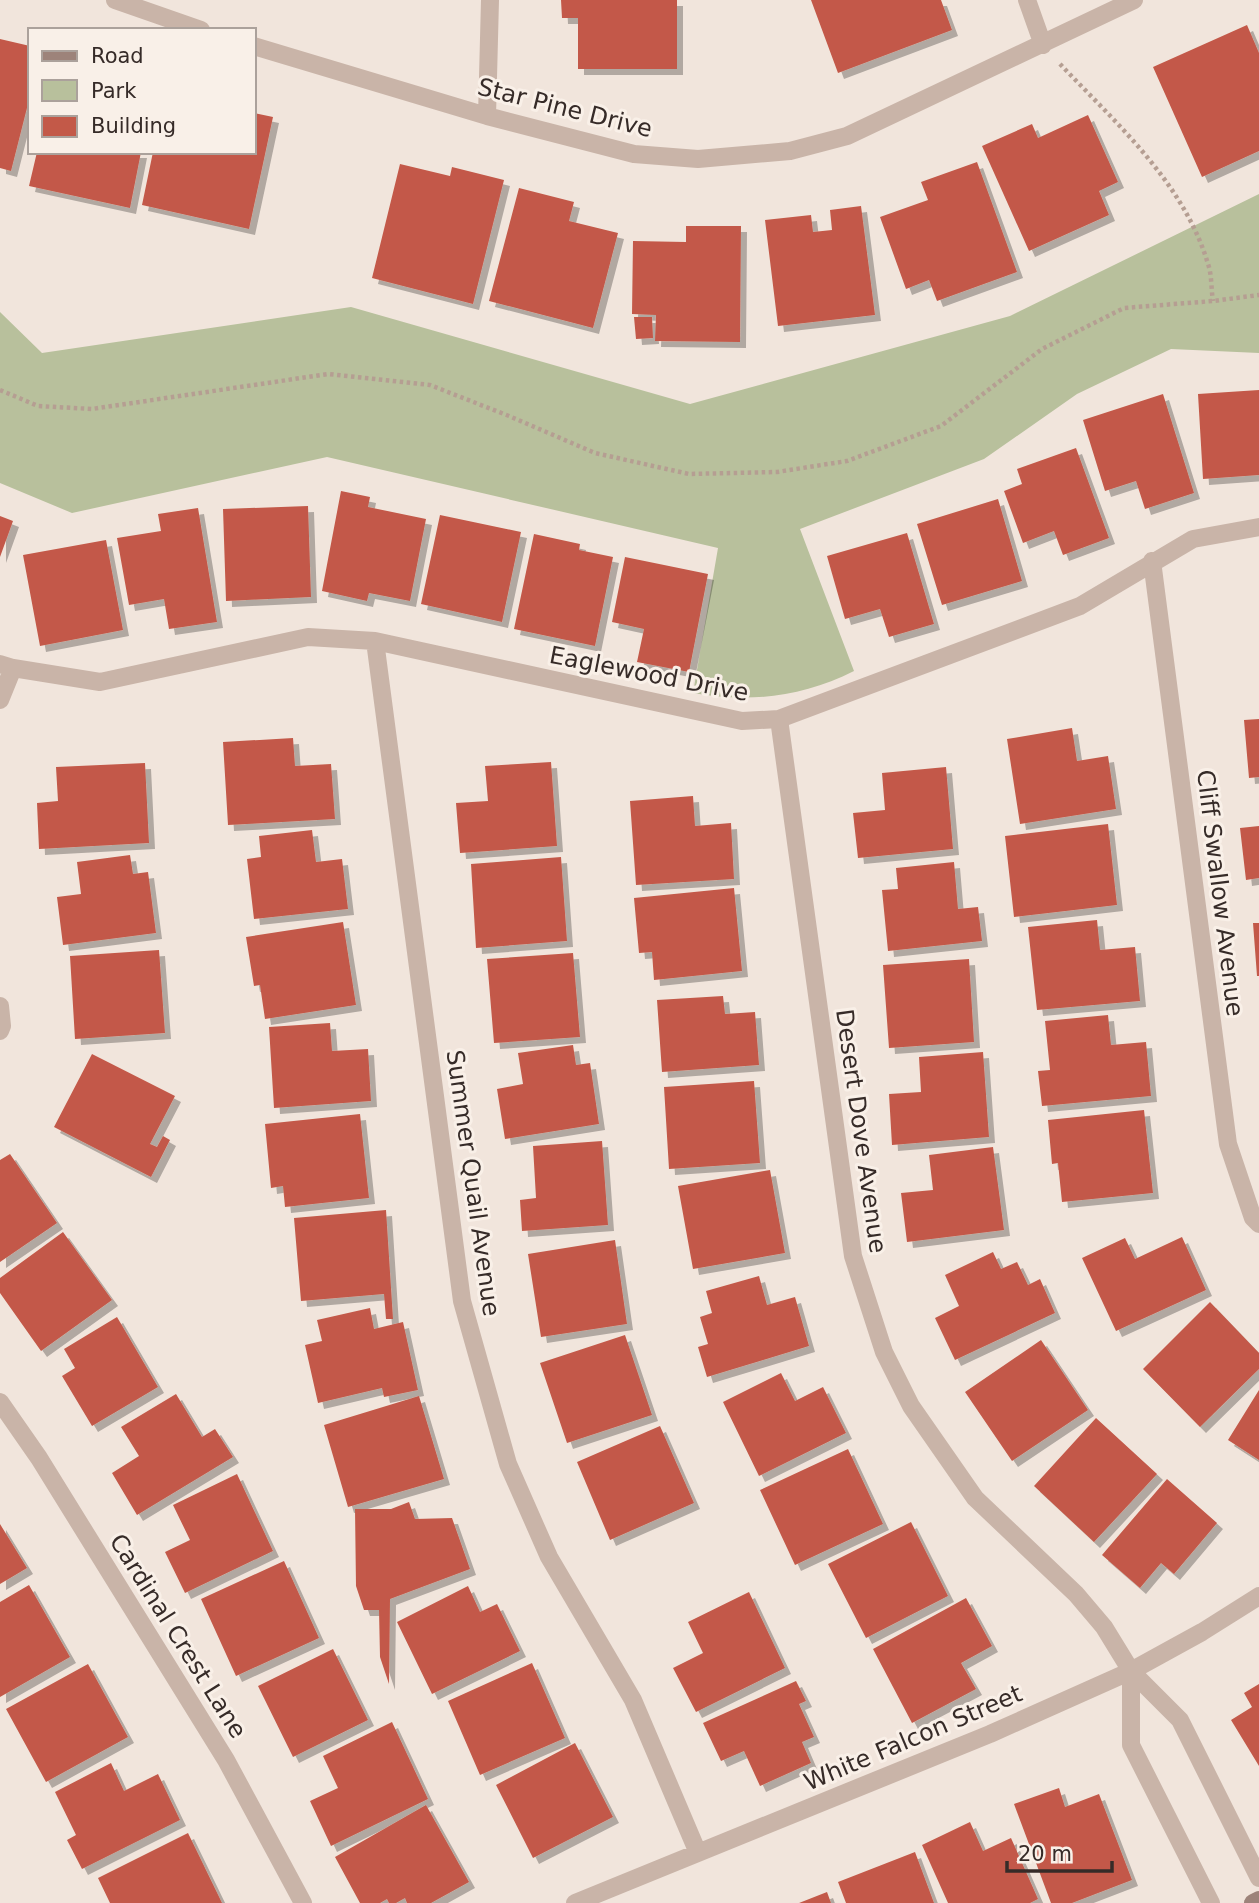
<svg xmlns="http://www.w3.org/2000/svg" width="1259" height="1903" font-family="'DejaVu Sans',sans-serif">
<defs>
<filter id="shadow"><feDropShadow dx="6" dy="6" stdDeviation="0" flood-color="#0004"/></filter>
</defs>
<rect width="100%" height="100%" fill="#f1e5dc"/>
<path fill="#b8c09c" d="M1259 194V353L1171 349 1077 394 984 459 800 529 854 671C802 697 751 703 693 693L718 548 327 457 72 513 0 483V312L42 353 351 307 690 404 1010 316Z"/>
<path fill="#c35948" filter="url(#shadow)" d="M561 0H677V69H578V18H562Z
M811 0H941L952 30 838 73Z
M1247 25 1259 53V151L1202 177 1153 67Z
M0 39 30 46V96L11 171 0 168Z
M254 113 273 117 249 229 142 205 153 152H254Z
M1088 115 1118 182 1099 191 1109 215 1029 251 982 146 1032 124 1038 138Z
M37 152H141L130 208 29 186Z
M977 162 1017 272 937 301 929 280 906 289 880 217 928 200 921 182Z
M400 164 450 176 452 167 504 180 473 304 372 278Z
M519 188 574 202 569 221 618 233 593 328 489 301Z
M861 206 875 315 778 326 765 220 811 215 813 232 832 230 830 210Z
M686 226H741L740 342 655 341 656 315 632 314 633 241 686 242Z
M634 317H652L653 338 636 339Z
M1259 390V475L1203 479 1198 394Z
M1163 394 1194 493 1145 509 1136 481 1105 491 1083 420Z
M1076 448 1109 538 1063 555 1054 531 1023 543 1004 491 1022 484 1017 469Z
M341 491 370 497 368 507 426 519 410 601 369 593 367 601 322 591Z
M998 499 1022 581 942 605 917 524Z
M308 506 311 597 226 601 223 509Z
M198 508 217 622 169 629 164 599 129 605 117 538 161 531 158 514Z
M440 515 521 532 502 622 421 604Z
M0 516 13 521 0 557Z
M907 533 934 624 889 637 880 609 845 619 827 556Z
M534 534 580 544 579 550 613 557 595 646 514 629Z
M106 540 123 630 40 646 23 555Z
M625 557 708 574 689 672 637 662 644 629 612 622Z
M1259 719V777L1249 778 1244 720Z
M1072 728 1077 761 1108 756 1116 809 1020 824 1007 739Z
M293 738 295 766 331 764 335 819 228 825 223 742Z
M551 762 557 846 460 853 456 803 488 801 485 766Z
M145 763 149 843 39 849 37 803 58 801 56 767Z
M946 767 953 849 858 858 853 813 885 810 882 773Z
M693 796 695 826 731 823 734 879 636 885 630 801Z
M1108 824 1117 905 1014 917 1005 836Z
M1259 826V878L1246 880 1240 828Z
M312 830 316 862 342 859 348 909 254 919 247 859 261 857 259 836Z
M130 855 133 874 148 872 156 933 63 945 57 897 81 894 77 862Z
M561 857 567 941 476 948 471 864Z
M954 862 958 909 978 907 982 941 888 951 882 890 898 889 896 868Z
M734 888 742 971 654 980 652 952 639 953 634 898Z
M1097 920 1100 950 1135 947 1140 1001 1037 1010 1028 927Z
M343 922 356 1005 265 1019 260 985 254 986 246 937Z
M1253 923H1259V976H1257Z
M159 950 165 1033 75 1039 70 956Z
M573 953 580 1037 494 1043 487 959Z
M969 959 974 1042 889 1048 883 965Z
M723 996 725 1014 755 1012 759 1065 662 1072 657 1000Z
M1108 1015 1111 1045 1146 1042 1151 1096 1042 1106 1038 1071 1050 1070 1045 1021Z
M330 1023 332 1051 368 1049 371 1101 274 1108 269 1027Z
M573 1045 576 1065 590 1063 599 1124 505 1139 497 1089 523 1084 518 1053Z
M983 1052 989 1137 892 1145 889 1094 921 1092 919 1057Z
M92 1054 175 1096 150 1144 157 1147 163 1136 170 1140 151 1177 54 1127Z
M754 1081 760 1163 669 1169 664 1087Z
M1144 1110 1153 1193 1062 1202 1058 1163 1052 1164 1048 1120Z
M360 1114 369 1198 285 1207 283 1186 271 1188 265 1124Z
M602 1141 608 1225 522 1231 520 1200 536 1198 533 1146Z
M993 1147 1004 1230 907 1242 901 1193 933 1190 929 1155Z
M10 1154 57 1223 0 1262V1160Z
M770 1170 785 1253 693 1269 678 1186Z
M386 1210 393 1319H386L384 1294 301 1301 294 1218Z
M63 1232 112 1300 41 1351 0 1293V1278Z
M1182 1237 1206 1290 1116 1331 1082 1258 1125 1238 1135 1259Z
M615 1240 627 1324 541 1337 528 1254Z
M993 1252 1001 1269 1017 1262 1028 1285 1040 1279 1055 1313 955 1360 935 1318 959 1306 945 1275Z
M759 1276 767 1305 795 1297 809 1346 707 1377 698 1347 708 1344 700 1317 712 1313 706 1291Z
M1210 1302 1259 1353V1369L1200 1427 1143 1369Z
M370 1308 374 1329 403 1322 418 1390 384 1397 382 1388 318 1403 305 1345 322 1341 317 1320Z
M117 1317 158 1387 92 1426 62 1376 75 1368 64 1349Z
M625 1335 652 1415 567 1443 540 1363Z
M1041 1340 1088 1410 1012 1461 965 1392Z
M781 1373 795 1401 823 1387 846 1433 759 1476 723 1402Z
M1259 1390V1460L1228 1440Z
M176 1394 202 1437 215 1429 233 1457 137 1515 112 1473 139 1456 121 1427Z
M419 1396 444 1479 348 1507 324 1425Z
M1096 1418 1157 1474 1094 1542 1034 1486Z
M660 1426 694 1503 610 1540 577 1462Z
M848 1449 883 1524 795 1565 760 1490Z
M237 1474 273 1551 185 1593 165 1552 190 1540 173 1505Z
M1167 1479 1217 1523 1174 1574 1161 1563 1140 1588 1102 1555Z
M409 1502 415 1519 452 1518 470 1569 390 1599 389 1684 380 1657 379 1610H364L356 1586 355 1509H391Z
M911 1522 948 1596 866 1638 828 1564Z
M0 1524 27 1568 0 1584Z
M284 1561 319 1638 236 1676 201 1599Z
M29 1585 70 1657 0 1697V1602Z
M468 1586 480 1612 497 1604 520 1651 432 1694 397 1622Z
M749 1592 785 1668 696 1712 673 1668 703 1653 688 1622Z
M966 1598 992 1646 961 1663 976 1689 912 1723 873 1649Z
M333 1649 368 1720 293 1757 258 1686Z
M532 1663 565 1738 480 1775 448 1701Z
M88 1664 128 1737 46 1782 6 1709Z
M796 1681 806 1701 799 1704 814 1737 802 1742 811 1763 760 1786 744 1751 721 1761 703 1723Z
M1259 1684V1766L1231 1720 1252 1707 1244 1693Z
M392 1722 428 1799 331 1846 310 1801 338 1788 323 1756Z
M575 1743 613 1817 533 1858 496 1785Z
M111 1763 124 1791 158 1774 180 1820 82 1869 67 1840 76 1835 55 1792Z
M1059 1788 1065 1807 1099 1794 1132 1880 1072 1903H1051L1014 1804Z
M426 1805 469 1882 431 1903H407L405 1898 396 1903H389L387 1899 380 1903H360L335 1857Z
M970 1822 983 1851 1011 1838 1038 1899 1030 1903H948L922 1845Z
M188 1833 222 1903H110L98 1878Z
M915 1852 934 1903H846L838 1882Z
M827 1892 831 1903H799Z"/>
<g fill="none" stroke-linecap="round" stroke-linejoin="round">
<path stroke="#b59e92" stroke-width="4.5" stroke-dasharray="3.5 3.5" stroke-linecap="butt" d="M1060 64C1117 124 1184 183 1208 264 1212 275 1211 289 1213 301
M0 390 38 406 92 409 328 374 430 385 509 416 595 453 689 474 777 472 847 461 941 426 1042 349 1124 308 1213 301 1259 295"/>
<path stroke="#c9b4a8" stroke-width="18" d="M115 0 201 30
M1027 0 1043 45
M254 46 487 116 634 154 698 159 790 151 847 136 1134 0
M487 116 490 0
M1152 561 1228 1144 1253 1218 1259 1224
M375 641 462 1301 508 1464 549 1557 633 1700 698 1853
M0 664 13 668 100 682 308 637 375 641 742 721 779 719 1080 606 1193 539 1259 527
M0 700 13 668
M779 719 853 1256 884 1352 911 1406 975 1498 1076 1594 1104 1627 1131 1671 1180 1720 1259 1878
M0 1006 2 1026 0 1031
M0 1402 39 1458 226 1760 303 1903
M1131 1671V1745L1211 1903
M575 1903 990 1734 1131 1671 1202 1632 1259 1596"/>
<path stroke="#9d837a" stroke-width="18" d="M1253 1903 1259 1900"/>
</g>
<g text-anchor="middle" stroke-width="6" stroke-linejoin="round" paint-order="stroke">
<g font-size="24" fill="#362b28" stroke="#f9f0e8">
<text transform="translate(565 108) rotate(14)" y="8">Star Pine Drive</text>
<text transform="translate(649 674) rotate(11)" y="8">Eaglewood Drive</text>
<text transform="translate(1220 893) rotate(83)" y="8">Cliff Swallow Avenue</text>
<text transform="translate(861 1131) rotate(82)" y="8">Desert Dove Avenue</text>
<text transform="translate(473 1183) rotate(82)" y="8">Summer Quail Avenue</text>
<text transform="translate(178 1636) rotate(58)" y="8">Cardinal Crest Lane</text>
<text transform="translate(913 1738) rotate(-23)" y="8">White Falcon Street</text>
</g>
</g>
<rect x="28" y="28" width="228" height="126" fill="#f9f0e8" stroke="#aba19b" stroke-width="2"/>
<rect x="42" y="51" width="35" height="10" fill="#9d837a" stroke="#aba19b" stroke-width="2"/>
<text x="91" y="63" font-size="21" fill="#362b28">Road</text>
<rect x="42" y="80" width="35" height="21" fill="#b8c09c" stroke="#aba19b" stroke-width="2"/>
<text x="91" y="98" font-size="21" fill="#362b28">Park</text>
<rect x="42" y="116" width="35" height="21" fill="#c35948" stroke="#aba19b" stroke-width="2"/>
<text x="91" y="133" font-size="21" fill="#362b28">Building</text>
<path d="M1007 1861v10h105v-10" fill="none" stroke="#362b28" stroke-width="3.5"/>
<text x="1018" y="1861" font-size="21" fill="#362b28" stroke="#f9f0e8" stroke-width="5" paint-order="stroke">20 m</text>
</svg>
